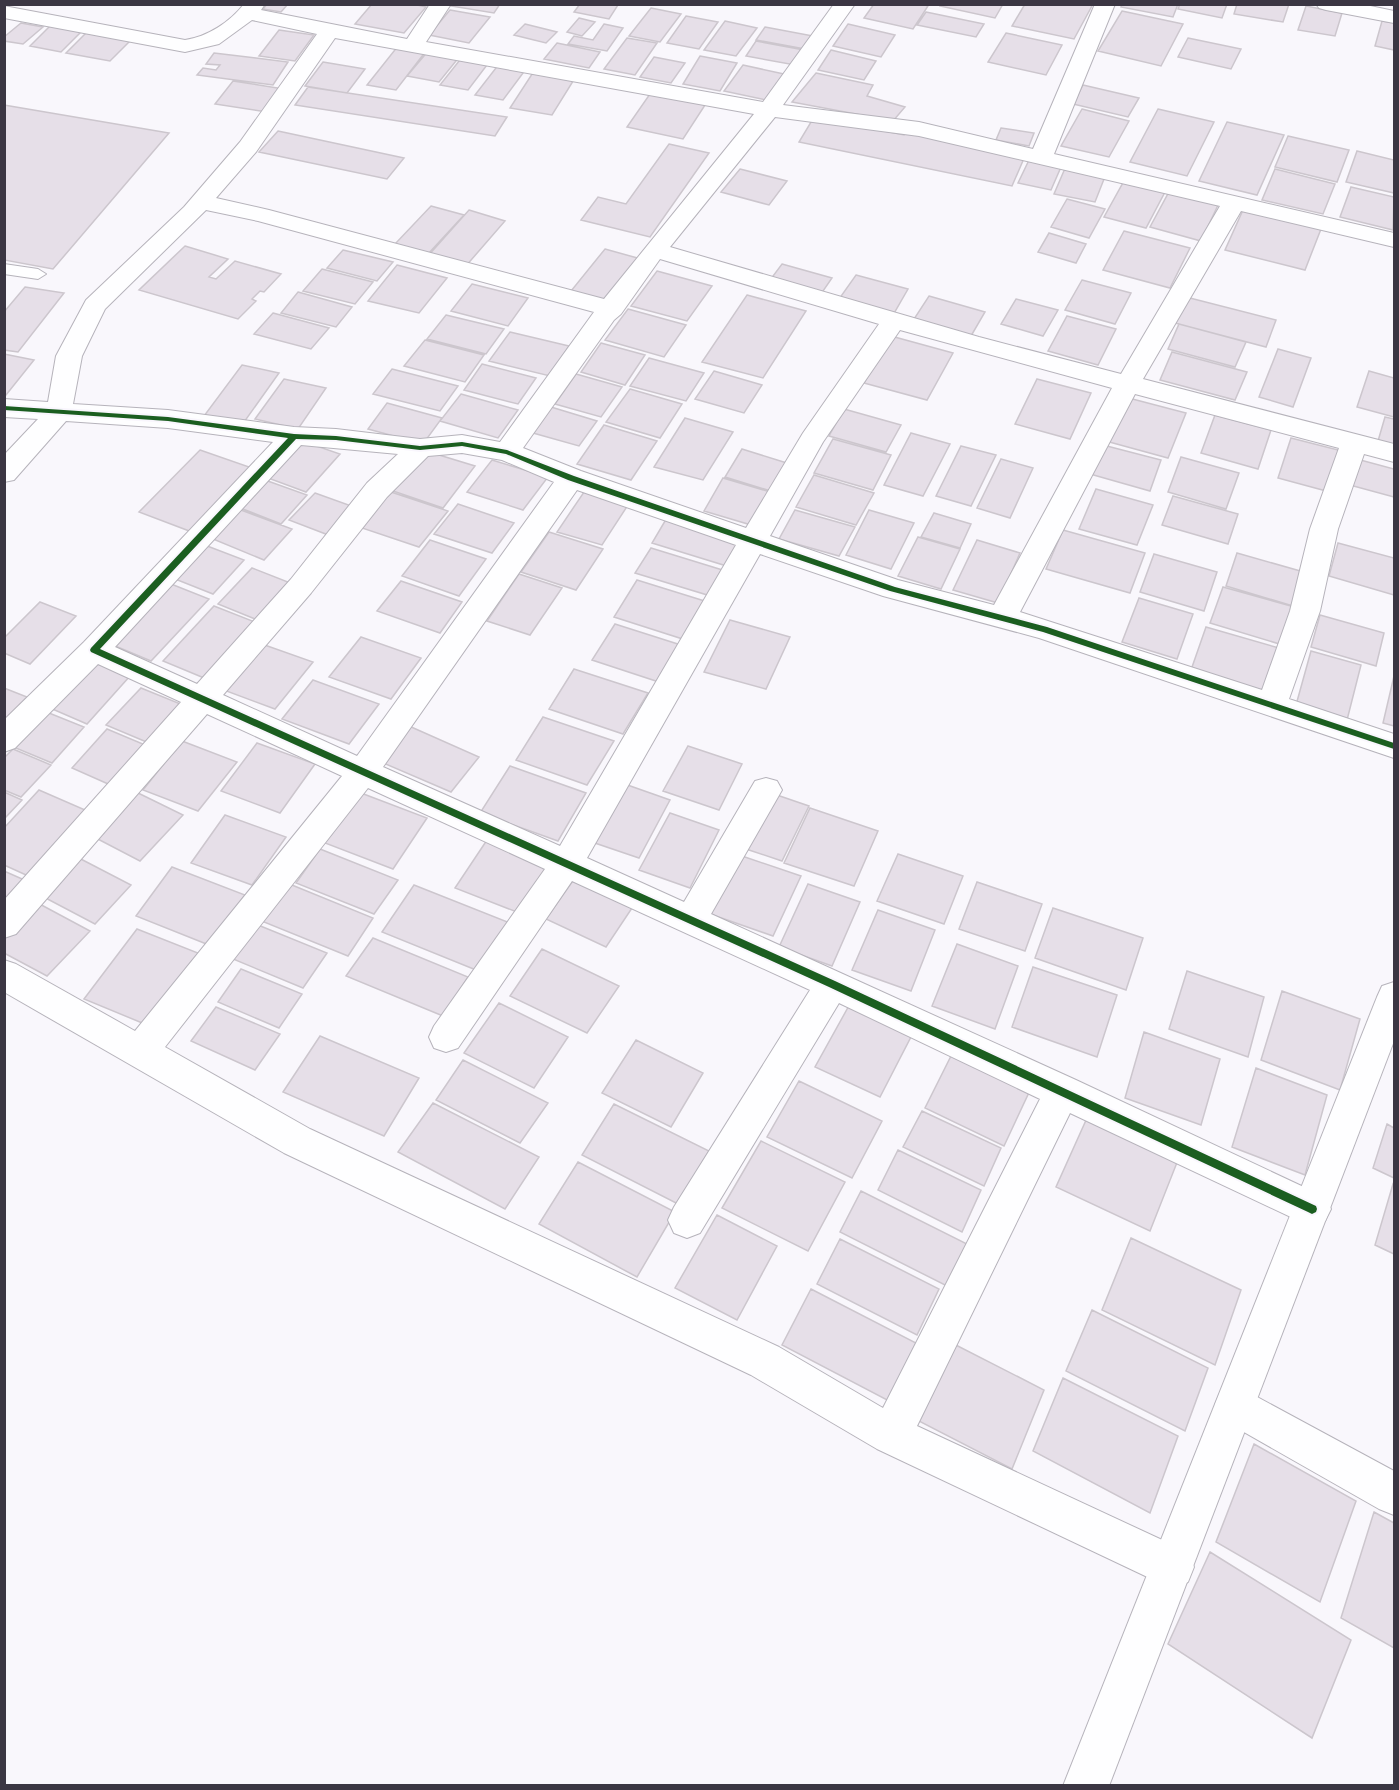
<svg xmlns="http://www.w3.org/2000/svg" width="1399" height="1790" font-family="Karla,sans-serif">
<rect width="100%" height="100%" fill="#f9f7fc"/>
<path fill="#e6dfe8" stroke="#ccc6cd" stroke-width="1.5" d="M267 4H288L281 12 263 9Z
M372 4H413L426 7 404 33 355 24Z
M452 4H500L494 13 451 6Z
M580 4H615L618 5 609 19 574 12Z
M874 4H922L928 6 913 29 864 18Z
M941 4H1003L995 18 940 6Z
M1025 4H1093L1074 39 1012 26Z
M1122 4H1178L1173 17 1121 7Z
M1180 4H1227L1222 18 1178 9Z
M1237 4H1289L1283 22 1234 14Z
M1306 6 1342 13 1335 36 1298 30Z
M651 8 681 14 660 42 629 36Z
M450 10 490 17 469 43 429 35Z
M1122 11 1183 24 1161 66 1098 51Z
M926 12 984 24 976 37 917 25Z
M686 16 718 22 699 49 667 43Z
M579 18 595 22 582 36 567 32Z
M725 21 757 28 736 56 704 50Z
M1382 21 1394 23V50L1375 46Z
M21 23 43 27 23 44 4 41V37Z
M525 24 557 32 546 43 514 35Z
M604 24 623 28 607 51 568 44 574 36 593 40Z
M848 24 895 35 881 57 833 46Z
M51 25 82 31 61 52 30 46Z
M765 27 813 36 805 49 756 40Z
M279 30 314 35 295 61 259 56Z
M87 32 131 40 110 61 66 53Z
M1006 33 1062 45 1046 75 988 62Z
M627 38 657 43 635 75 604 69Z
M1188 38 1241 49 1231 69 1178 57Z
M756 41 804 50 795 65 746 56Z
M557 43 600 52 589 68 544 59Z
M398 46 426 51 396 90 367 85Z
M429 50 460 56 439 82 407 76Z
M831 50 876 61 864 80 818 70Z
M214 53 288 62 273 85 197 75 203 68 216 70 220 65 206 64Z
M463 56 490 61 468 90 440 85Z
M700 56 737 63 720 91 683 84Z
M654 57 685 63 671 83 640 77Z
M323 62 365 69 347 93 305 86Z
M499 64 526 69 503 100 475 95Z
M743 65 784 74 766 100 724 91Z
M534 71 575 78 552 115 510 108Z
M816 73 873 85 867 96 905 107 893 121 792 102Z
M233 81 284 89 267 112 215 104Z
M1083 85 1139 98 1128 117 1073 104Z
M308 87 507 117 495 136 295 105Z
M652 91 707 102 683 139 627 127Z
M4 105 169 133 53 269 4 260Z
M1082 109 1129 121 1109 157 1061 146Z
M1158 109 1214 122 1187 176 1130 162Z
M814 117 904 135 905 132 1025 156 1012 186 799 142Z
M1227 122 1284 135 1257 195 1199 181Z
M1001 128 1034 133 1029 146 996 140Z
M278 131 404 158 387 179 259 152Z
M1288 136 1349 150 1337 182 1275 167Z
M669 144 709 153 650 237 581 220 598 197 626 204Z
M1357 151 1394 160V193L1346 182Z
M1029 160 1061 167 1051 190 1018 183Z
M1066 166 1106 174 1095 202 1054 194Z
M740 169 787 181 769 205 721 192Z
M1275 169 1335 184 1323 214 1262 200Z
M1124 181 1165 192 1146 228 1104 217Z
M1351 187 1394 197 1393 230 1340 217Z
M1170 190 1219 203 1201 241 1150 227Z
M1067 199 1105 209 1089 238 1051 227Z
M431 206 464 215 428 254 394 245Z
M469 210 505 221 465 267 427 257Z
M1243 210 1321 229 1305 270 1225 250Z
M1124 231 1190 248 1170 288 1103 270Z
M1049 233 1086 244 1076 263 1038 252Z
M185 246 228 259 209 277 216 279 235 261 281 274 264 292 260 291 252 299 256 301 238 319 139 290Z
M605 249 641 259 607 302 571 291Z
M343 250 393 262 377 281 327 268Z
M782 264 832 278 821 294 770 280Z
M397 265 447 278 419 313 368 301Z
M322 269 373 282 355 304 303 291Z
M657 271 712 286 687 321 631 306Z
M856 275 908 289 893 315 839 299Z
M1082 280 1131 293 1115 324 1065 310Z
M472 284 528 298 508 326 451 311Z
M25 287 64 293 18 352 4 350V312Z
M298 292 352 307 336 327 281 313Z
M747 295 806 311 763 378 702 362Z
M929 296 985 312 971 336 914 319Z
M1186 297 1276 320 1266 347 1175 323Z
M1016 299 1058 310 1043 336 1001 324Z
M628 309 686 325 664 357 605 340Z
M273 313 329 328 311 349 254 334Z
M446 315 504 329 486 354 427 339Z
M1067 316 1116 329 1098 365 1048 351Z
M1179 324 1246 342 1235 367 1168 349Z
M510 332 569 346 550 376 489 361Z
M891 336 953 353 927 400 864 383Z
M425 340 484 355 465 382 404 366Z
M601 343 645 355 625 385 581 372Z
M1278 349 1311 358 1293 407 1259 397Z
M1172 352 1247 372 1235 400 1160 380Z
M4 354 34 360 6 395H4Z
M649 358 704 373 686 401 630 386Z
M482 364 536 378 518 404 464 390Z
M242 365 279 373 242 425 204 416Z
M392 369 458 386 440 411 373 394Z
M714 371 762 385 744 413 695 399Z
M1369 371 1394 378V417L1357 407Z
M576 374 622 387 601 417 555 404Z
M284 379 326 388 298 429 255 419Z
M1037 379 1091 393 1070 439 1015 424Z
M630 389 682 404 660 438 606 422Z
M461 394 518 410 498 438 440 421Z
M1121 396 1186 413 1168 458 1102 440Z
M387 403 442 418 423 444 368 429Z
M551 407 597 421 579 446 533 433Z
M844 409 901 425 886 452 829 436Z
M1215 415 1271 430 1258 469 1201 453Z
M1385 417 1394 419V446L1378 441Z
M685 418 733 432 703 480 654 467Z
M604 425 657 441 631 480 577 464Z
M911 433 950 444 923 496 884 485Z
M1291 438 1342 451 1330 492 1278 478Z
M833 439 891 455 873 490 814 473Z
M302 441 340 454 306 492 268 478Z
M1103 445 1161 460 1150 491 1090 474Z
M961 446 996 455 971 506 936 496Z
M742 449 790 464 774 492 725 477Z
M200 450 252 468 192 532 139 512Z
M426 451 475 466 443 508 393 491Z
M1181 457 1239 473 1226 509 1168 492Z
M1353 458 1394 469V497L1346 484Z
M1001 459 1033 468 1010 518 977 508Z
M492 460 548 477 523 510 467 492Z
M814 475 874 493 856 525 796 507Z
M723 478 777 494 758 527 704 511Z
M265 480 307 495 281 524 238 507Z
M1096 489 1153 505 1137 545 1079 529Z
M388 491 448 511 419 547 359 527Z
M584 492 628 505 602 545 557 532Z
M315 493 357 508 331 536 289 520Z
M1173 496 1238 514 1228 544 1162 525Z
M458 504 514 523 492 553 434 534Z
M241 510 292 529 264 560 213 539Z
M795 510 855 527 839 556 779 539Z
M869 510 914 523 891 569 846 555Z
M934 513 971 524 960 548 921 537Z
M668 516 746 540 730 567 652 543Z
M1063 530 1145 553 1130 593 1046 569Z
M549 532 603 549 576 590 521 572Z
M918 537 960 549 941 589 898 576Z
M430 540 486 559 459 596 402 576Z
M977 540 1020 553 998 603 953 590Z
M1338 543 1394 558V595L1329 576Z
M202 544 244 560 213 594 170 577Z
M651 548 729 572 714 597 635 573Z
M1237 553 1304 572 1293 606 1226 586Z
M1154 554 1217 572 1204 611 1140 592Z
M252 568 293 584 260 621 218 604Z
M519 574 562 588 530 635 487 621Z
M637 580 711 603 689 641 614 617Z
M401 581 462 602 440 633 377 611Z
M166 582 209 599 151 661 108 643Z
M1223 587 1298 608 1286 646 1210 623Z
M1139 598 1193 614 1177 659 1122 642Z
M40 602 76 616 30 664 4 653V638Z
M214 606 260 624 209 680 163 661Z
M1320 615 1384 633 1376 666 1311 647Z
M730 620 790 637 766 689 704 672Z
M615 624 684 646 662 683 592 660Z
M1206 627 1279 648 1266 693 1191 670Z
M361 637 421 658 391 699 329 677Z
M259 643 313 662 275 709 221 689Z
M1311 651 1361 665 1347 720 1296 705Z
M94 662 130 676 87 724 50 708Z
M574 669 648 693 623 734 549 709Z
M1394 676V726L1383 723Z
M313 680 379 704 349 744 282 719Z
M4 688 27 697 4 721Z
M141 688 183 705 149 743 106 725Z
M44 711 84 727 52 763 11 746Z
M543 717 614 741 587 785 516 760Z
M409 726 479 757 451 792 381 762Z
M107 729 150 747 115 787 72 768Z
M182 741 237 762 198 811 143 790Z
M257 743 315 764 280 813 221 791Z
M688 746 742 764 719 810 663 791Z
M13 749 51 765 21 797 4 790V758Z
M510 766 586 793 558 841 480 813Z
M619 782 670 800 639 858 586 840Z
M39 790 92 813 35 879 4 865V828Z
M134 791 183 815 140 861 92 836Z
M4 792 22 800 4 819Z
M361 793 427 818 393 869 325 843Z
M774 794 809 806 782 861 746 849Z
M810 808 878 831 854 886 784 863Z
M670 813 719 830 690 888 639 870Z
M225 815 286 837 252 885 191 863Z
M487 840 552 865 522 914 455 888Z
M320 849 398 880 374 914 296 883Z
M898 854 963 876 944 924 877 901Z
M739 855 801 876 773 936 710 914Z
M75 856 131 885 95 924 38 894Z
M172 867 245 895 209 945 136 916Z
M4 871 29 882 4 911Z
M577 875 636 902 606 947 546 919Z
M977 882 1042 904 1025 951 959 929Z
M287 883 373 918 348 956 259 920Z
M808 884 860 902 832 966 779 947Z
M414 885 510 923 481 972 382 932Z
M34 901 90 931 47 976 4 953V933Z
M1053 908 1143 938 1126 990 1035 958Z
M878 910 935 930 911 991 852 970Z
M258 925 327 953 303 988 233 959Z
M137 929 203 955 152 1027 84 999Z
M373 938 468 977 443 1016 346 976Z
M957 944 1018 966 995 1029 932 1006Z
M542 949 619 986 587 1033 510 996Z
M1033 967 1117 995 1097 1057 1012 1027Z
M241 969 302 994 279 1028 218 1002Z
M1187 971 1264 997 1248 1057 1169 1029Z
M1282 991 1360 1019 1340 1090 1261 1060Z
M851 1002 914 1031 880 1097 815 1067Z
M499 1003 568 1037 534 1088 464 1053Z
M216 1007 280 1034 255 1070 191 1041Z
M1144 1032 1220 1059 1201 1125 1125 1098Z
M320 1036 419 1078 384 1136 283 1092Z
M636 1040 703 1073 671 1127 602 1093Z
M954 1050 1032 1086 1004 1146 925 1108Z
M463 1060 548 1103 520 1143 436 1100Z
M1256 1068 1327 1095 1305 1175 1232 1147Z
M799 1081 882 1121 852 1178 767 1137Z
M433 1103 539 1157 505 1209 398 1152Z
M614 1104 709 1151 678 1204 582 1155Z
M922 1111 1001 1148 984 1186 903 1147Z
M1087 1118 1178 1160 1150 1231 1056 1187Z
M1387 1124 1394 1128V1178L1373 1168Z
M761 1141 845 1182 808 1251 722 1208Z
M898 1150 981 1190 962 1232 878 1190Z
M578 1162 675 1212 637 1277 539 1224Z
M1393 1184 1394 1185V1254L1375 1245Z
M861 1191 973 1247 953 1289 840 1232Z
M717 1215 777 1246 737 1320 675 1288Z
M1131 1238 1241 1290 1215 1365 1102 1310Z
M840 1239 939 1289 917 1335 817 1284Z
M811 1289 916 1343 889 1401 782 1345Z
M1092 1310 1208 1368 1185 1431 1066 1371Z
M948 1341 1044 1390 1012 1469 913 1418Z
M1063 1378 1178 1436 1150 1513 1033 1451Z
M1254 1444 1356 1501 1320 1602 1216 1542Z
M1374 1512 1394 1523V1648L1341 1618Z
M1210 1552 1351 1640 1312 1738 1168 1644Z"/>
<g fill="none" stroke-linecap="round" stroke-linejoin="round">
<g stroke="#b6b3bb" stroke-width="2">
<path id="service" d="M4 264 38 269 46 274 38 279 4 274Z"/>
</g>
<g stroke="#b6b3bb" stroke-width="2">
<path id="minor" d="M244 4H265L261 10 407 39 430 4H451L426 42 763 102 834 4H855L783 105 919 122 1033 149 1095 4H1115L1054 154 1394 233V247L1241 211 1143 379 1394 444V462L1364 454 1338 529 1320 611 1289 699 1394 734V758L1039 638 883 596 760 554 587 858 684 902 755 781 766 778 777 781 782 790 711 914 1076 1080 1325 1197 1331 1209 1325 1221 1312 1227 1070 1113 917 1426 1188 1552 1194 1567 1188 1582 1173 1588 1158 1582 877 1449 751 1375 284 1153 4 992V960L16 964 135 1031 342 776 207 714 16 934 4 938V900L181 702 98 664 15 748 4 752V720L84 642 273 442 168 428 66 421 14 480 4 482V455L38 419 4 417V399L48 402 56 356 86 300 184 207 240 142 317 34 252 20 219 44 185 52 4 18V6L185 40C207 37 230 22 244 4ZM335 38 754 114 604 299 269 210 216 198 256 152ZM775 117 919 136 1220 206 1121 374 979 337 670 247ZM206 210 258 221 594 312 500 442 462 435 420 439 336 429 294 427 168 410 73 404 82 356 105 309ZM660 259 879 324 803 433 746 528 581 471 523 448 614 320 621 314ZM900 330 1112 388 994 605 898 580 770 536 823 442ZM1135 394 1339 448 1310 529 1290 611 1262 690 1020 612ZM301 445 398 454 367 483 291 579 197 684 115 647ZM462 453 502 460 554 482 357 756 223 695 311 593 387 497 428 456ZM577 490 736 545 560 846 383 767ZM368 788 545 869 434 1026 429 1037 434 1048 446 1052 458 1048 572 881 810 990 674 1207 668 1220 674 1233 687 1238 700 1233 839 1003 1040 1099 883 1408 779 1347 310 1129 165 1047Z
M1316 4H1361L1394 11V23L1326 10 1319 8Z
M1235 1385 1394 1471V1515L1379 1509 1221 1419 1215 1405 1221 1391Z"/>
</g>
<g stroke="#b6b3bb" stroke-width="2">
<path id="tertiary" d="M1394 982V1041L1109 1786H1063L1377 997 1382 986Z"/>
</g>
<use href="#service" fill="#fefeff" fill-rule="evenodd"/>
<use href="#minor" fill="#fefeff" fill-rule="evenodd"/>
<use href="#tertiary" fill="#fefeff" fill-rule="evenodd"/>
<g stroke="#f9f6fd" stroke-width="4">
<path id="cycleway" d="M4 406 168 417 294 434 336 436 420 446 462 442 507 450 574 476 895 587 1047 627 1394 743V749L1043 632 890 591 568 480 506 454 462 446 420 450 336 440 296 439 100 649 835 981 1316 1206 1317 1209 1316 1212 1312 1214 1308 1212 829 987 91 652 90 650 91 648 288 438 168 421 4 410Z"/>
</g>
<use href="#cycleway" fill="#1b5e20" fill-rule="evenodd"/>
</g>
<rect width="1399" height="1790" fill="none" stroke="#3b3643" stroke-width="12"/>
</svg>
